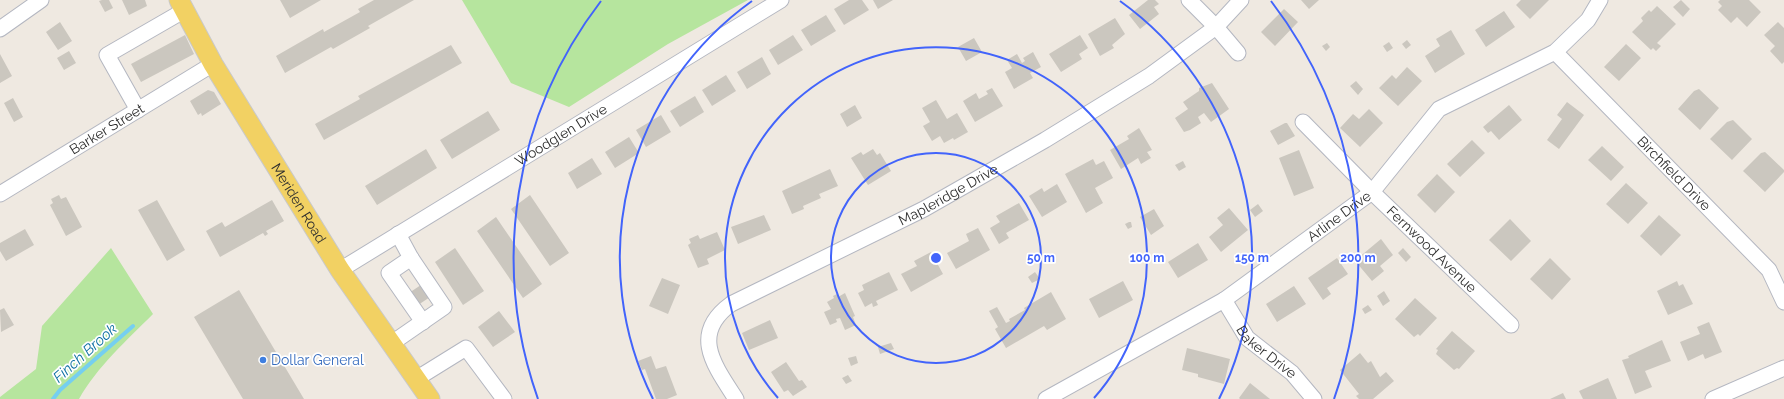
<svg xmlns="http://www.w3.org/2000/svg" width="1784" height="399" font-family="Raleway,sans-serif">
<rect width="100%" height="100%" fill="#efe9e1"/>
<path fill="#b6e59e" d="M462 0H748L668 44 569 107 511 83Z
M111 248 153 314C127 340 97 367 79 399H0V397L36 369 42 326Z"/>
<g fill="none" stroke-linecap="round" stroke-linejoin="round">
<path stroke="#75cff0" stroke-width="4" d="M53 399 60 390 133 326"/>
</g>
<path fill="#cbc7bf" d="M102 0H109L113 8 105 12 99 1Z
M122 0H145L147 6 129 15Z
M280 0H321L290 18Z
M374 0H414L368 26 370 28 333 49 331 47 285 73 276 56 323 29 324 32 360 12 358 9Z
M849 0H862L869 10 844 25 834 9Z
M873 0H893L878 9Z
M1148 0H1155L1159 4 1154 7 1159 14 1140 29 1129 15Z
M1301 0H1319L1309 9Z
M1521 0H1549L1530 19 1516 5Z
M1681 0 1690 9 1683 17 1673 7Z
M1720 0H1749L1761 12 1747 27 1737 17 1731 23 1718 10 1722 6 1718 2Z
M1657 6 1676 24 1657 43 1661 46 1656 51 1653 48 1651 50 1632 32 1643 21 1641 18 1649 10 1651 12Z
M1284 9 1298 22 1275 46 1261 32Z
M1504 11 1515 27 1486 47 1475 30Z
M826 15 836 31 811 46 801 30Z
M1115 18 1125 34 1112 45 1114 48 1100 56 1088 34Z
M60 22 72 41 58 50 46 32Z
M1778 22 1784 28V62L1782 64 1770 51 1775 46 1764 35Z
M1451 30 1465 54 1435 73 1425 56 1440 46 1436 39Z
M185 35 194 54 141 82 131 64Z
M793 35 803 50 778 65 769 50Z
M1080 35 1088 48 1079 54 1082 59 1061 72 1049 54Z
M974 38 982 52 966 61 958 47Z
M1407 40 1411 45 1406 49 1402 44Z
M1389 42 1393 48 1387 52 1383 46Z
M1327 43 1330 47 1326 51 1322 46Z
M1626 44 1641 58 1619 81 1604 67Z
M451 45 462 63 324 140 315 124 360 99 358 96Z
M69 51 76 63 64 70 57 58Z
M1033 52 1041 67 1030 73 1033 78 1014 89 1005 72 1012 68 1007 60 1017 54 1022 63 1025 61 1023 58Z
M0 54 12 76 0 83Z
M762 57 771 74 747 89 737 72Z
M1407 67 1422 81 1398 106 1379 88 1392 75 1396 79Z
M726 75 736 91 712 106 702 90Z
M1356 81 1363 89 1358 95 1350 86Z
M1212 83 1229 109 1211 122 1204 113 1198 117 1201 123 1190 130 1184 132 1175 118 1188 109 1183 102 1199 91V88Z
M992 88 1003 106 975 122 963 101 976 93 979 99 988 94 986 91Z
M1699 89 1719 108 1700 130 1678 109 1694 91Z
M208 90 214 92 221 104 202 116 201 113 198 115 190 101Z
M695 96 704 112 680 127 670 111Z
M13 98 23 117 14 122 4 103Z
M936 100 947 119 957 113 968 132 954 140 953 138 944 143 940 136 932 141 923 126 930 122 922 108Z
M1567 102 1584 115 1559 149 1547 140 1562 119 1557 115Z
M855 105 862 118 847 127 840 114Z
M1509 105 1522 120 1499 140 1491 131 1488 133 1483 127Z
M1369 109 1383 123 1360 147 1340 128 1353 114 1359 119Z
M488 111 500 130 452 159 440 140Z
M661 115 671 132 646 147 636 130Z
M1733 120 1752 139 1732 160 1710 139 1727 122Z
M1285 123H1287L1295 136 1278 145 1270 131Z
M1139 128 1152 150 1147 152 1151 158 1141 164 1138 158 1121 169 1110 150 1129 139 1127 136Z
M629 137 639 153 615 168 605 152Z
M1472 140 1485 153 1460 177 1447 164Z
M1602 146 1624 167 1611 181 1588 160Z
M426 149 437 168 377 205 365 186Z
M873 149 877 155 880 153 891 171 868 185 851 158 861 152 863 155Z
M1299 150 1314 188 1294 196 1279 158Z
M1765 152 1784 170V172L1765 192 1743 171 1761 153Z
M592 158 602 174 577 189 568 173Z
M1093 159 1096 165 1104 161 1113 178 1095 188 1103 203 1086 213 1065 174Z
M1183 161 1186 167 1179 171 1175 165Z
M830 169 838 186 819 194 821 198 803 206 804 209 792 214 782 191Z
M1437 174 1455 192 1435 213 1417 195Z
M1626 183 1648 203 1628 224 1606 204Z
M1057 184 1067 202 1042 217 1029 196 1042 188 1044 192Z
M59 195 61 199 66 197 82 227 66 236 50 205 53 203 51 199Z
M530 195 569 253 550 266 511 209Z
M157 200 185 250 167 261 138 210Z
M272 200 284 221 266 231 268 234 265 236 263 233 220 257 206 231 222 222 225 227Z
M1019 203 1029 220 1006 233 1009 238 999 244 990 228 1000 222 996 216Z
M1258 204 1263 211 1255 217 1250 210Z
M1229 208 1248 230 1221 252 1209 237 1223 225 1217 218Z
M1154 209 1164 226 1151 235 1140 217Z
M764 215 771 230 738 244 731 227Z
M1659 215 1681 235 1661 256 1640 236Z
M496 217 542 284 523 298 477 231Z
M1510 219 1531 241 1511 261 1489 240Z
M1129 222H1131L1132 227 1128 229 1125 224Z
M978 228 990 250 956 269 947 253 969 241 966 234Z
M25 229 34 245 6 261 0 251V243Z
M717 232 725 250 707 259 709 264 698 268 688 245 691 243 689 239 698 235 700 239Z
M1381 239 1393 255 1380 266 1384 271 1372 281 1356 262 1357 259Z
M1198 243 1208 260 1178 278 1168 262Z
M455 248 484 291 463 305 435 262Z
M1403 248 1411 257 1406 262 1398 253Z
M931 252 943 274 911 292 901 274 917 266 914 261Z
M1337 258 1348 274 1327 288 1331 294 1323 300 1308 278Z
M1550 258 1571 279 1552 300 1530 279Z
M889 272 898 290 876 301 878 305 873 307 872 303 865 307 858 293 864 290 862 285Z
M1035 272 1040 279 1032 283 1028 277Z
M662 278 680 285 668 314 649 306Z
M1123 281 1133 300 1099 318 1089 299Z
M1677 281 1679 286 1683 284 1693 304 1668 315 1657 291Z
M1294 286 1306 304 1277 322 1266 304Z
M239 290 304 399H243L194 317Z
M1384 291 1390 301 1383 306 1377 296Z
M1051 292 1066 319 1047 330 1044 326 1006 348 995 329 998 327 989 311 997 307 1006 323 1010 321 1009 319 1025 310 1024 308Z
M845 293 855 316 853 317 856 325 845 330 840 318 836 319 837 322 830 325 824 312 831 309 827 302 834 298 833 296 837 294 838 297Z
M1415 298 1437 318 1420 336 1418 334 1414 337 1395 319Z
M1368 305 1372 310 1365 314 1362 309Z
M4 308 14 325 1 332 0 310Z
M499 311 515 332 493 347 478 327Z
M770 320 778 338 749 350 742 333Z
M1709 322 1722 352 1705 359 1703 354 1688 361 1680 342 1700 334 1697 327Z
M1452 331 1475 351 1459 369 1457 368 1454 370 1436 354 1438 350 1436 349Z
M1662 340 1671 361 1645 371 1652 387 1635 394 1622 360 1629 358 1628 356Z
M891 343 894 349 880 354 878 347Z
M1187 348 1230 359 1224 384 1198 377V374L1182 370Z
M1360 353 1368 363 1371 361 1380 377 1386 372 1394 381 1373 399H1359L1356 396 1359 394 1340 370Z
M651 356 656 369 666 366 677 395 667 399H656L645 369 642 370 638 361Z
M856 356 858 363 851 366 848 358Z
M786 362 799 381 802 380 807 387 793 396 788 390 784 392 771 372Z
M848 375 852 381 846 384 842 378Z
M1608 378 1617 399H1583L1579 391Z
M1250 383 1270 399H1240L1239 398Z
M1563 393 1566 399H1550Z"/>
<g fill="none" stroke-linecap="round" stroke-linejoin="round">
<path stroke="#c8c4bd" stroke-width="15" stroke-dasharray="15 8" stroke-linecap="butt" d="M415 298 427 290"/>
<g stroke="#b4b7c1" stroke-width="17">
<g id="minor">
<path d="M1189 0 1216 27 1238 53"/>
<path d="M0 29 41 0"/>
<path id="s1" d="M1555 52 1769 270 1784 302"/>
<path d="M138 110 107 55 185 10"/>
<path id="s2" d="M1303 122 1372 192 1511 325"/>
<path id="s3" d="M0 194 213 64"/>
<path d="M411 258 389 273 423 322"/>
<path id="s4" d="M340 270 781 0"/>
<path id="s5" d="M1224 300 1247 338 1292 373 1314 399"/>
<path d="M392 343 444 307 411 258 398 234"/>
<path d="M416 379 466 348 504 399"/>
<path id="s6" d="M736 399C714 365 690 334 731 304L924 209 1045 140 1149 76 1216 27 1241 0"/>
<path id="s7" d="M1046 399 1224 300 1372 192 1439 109 1555 52 1588 20 1600 0"/>
<path d="M1713 399 1784 368"/>
</g>
</g>
<g stroke="#c9c9c9" stroke-width="21">
<g id="major">
<path id="s8" d="M179 0 213 64 340 270 430 399"/>
</g>
</g>
<use href="#minor" stroke="#fff" stroke-width="15"/>
<use href="#major" stroke="#f2d163" stroke-width="19"/>
</g>
<g fill="none" stroke="#4264fb" stroke-width="2">
<circle cx="936" cy="258" r="105"/>
<path d="M778 398A211 211 0 1 1 1094 398"/>
<path d="M653 399A316 316 0 0 1 752 1M1120 1A316 316 0 0 1 1219 399"/>
<path d="M538 399A422 422 0 0 1 601 1M1271 1A422 422 0 0 1 1334 399"/>
</g>
<circle fill="#3f7fe0" stroke="#fff" stroke-width="1.5" cx="263" cy="360" r="4"/>
<g text-anchor="middle" stroke-width="3.5" stroke-linejoin="round" paint-order="stroke">
<g font-size="14" fill="#2e2e2e" stroke="#fff">
<text dy="5" stroke="none"><textPath href="#s3" startOffset="125">Barker Street</textPath></text>
<text dy="5" stroke="none"><textPath href="#s4" startOffset="259">Woodglen Drive</textPath></text>
<text dy="5" stroke="none"><textPath href="#s1" startOffset="170">Birchfield Drive</textPath></text>
<text dy="5" stroke="none"><textPath href="#s6" startOffset="353">Mapleridge Drive</textPath></text>
<text dy="5" stroke="none"><textPath href="#s8" startOffset="236">Meriden Road</textPath></text>
<text dy="5" stroke="none"><textPath href="#s7" startOffset="346">Arline Drive</textPath></text>
<text dy="5" stroke="none"><textPath href="#s2" startOffset="181">Fernwood Avenue</textPath></text>
<text dy="5" stroke="none"><textPath href="#s5" startOffset="68">Baker Drive</textPath></text>
</g>
<g font-size="14" fill="#366cbe" stroke="#fff" text-anchor="start">
<text x="271" y="365">Dollar General</text>
</g>
<g font-size="15" font-style="italic" fill="#0d6fa3" stroke="#fff">
<text transform="translate(85 353) rotate(-42)" y="5">Finch Brook</text>
</g>
</g>
<circle cx="936" cy="258" r="6" fill="#4264fb" stroke="#fff" stroke-width="2"/>
<g font-size="12" text-anchor="middle" font-weight="bold" fill="#4264fb" stroke="#fff" stroke-width="3.5" stroke-linejoin="round" paint-order="stroke">
<text x="1041" y="262">50 m</text>
<text x="1147" y="262">100 m</text>
<text x="1252" y="262">150 m</text>
<text x="1358" y="262">200 m</text>
</g>
</svg>
